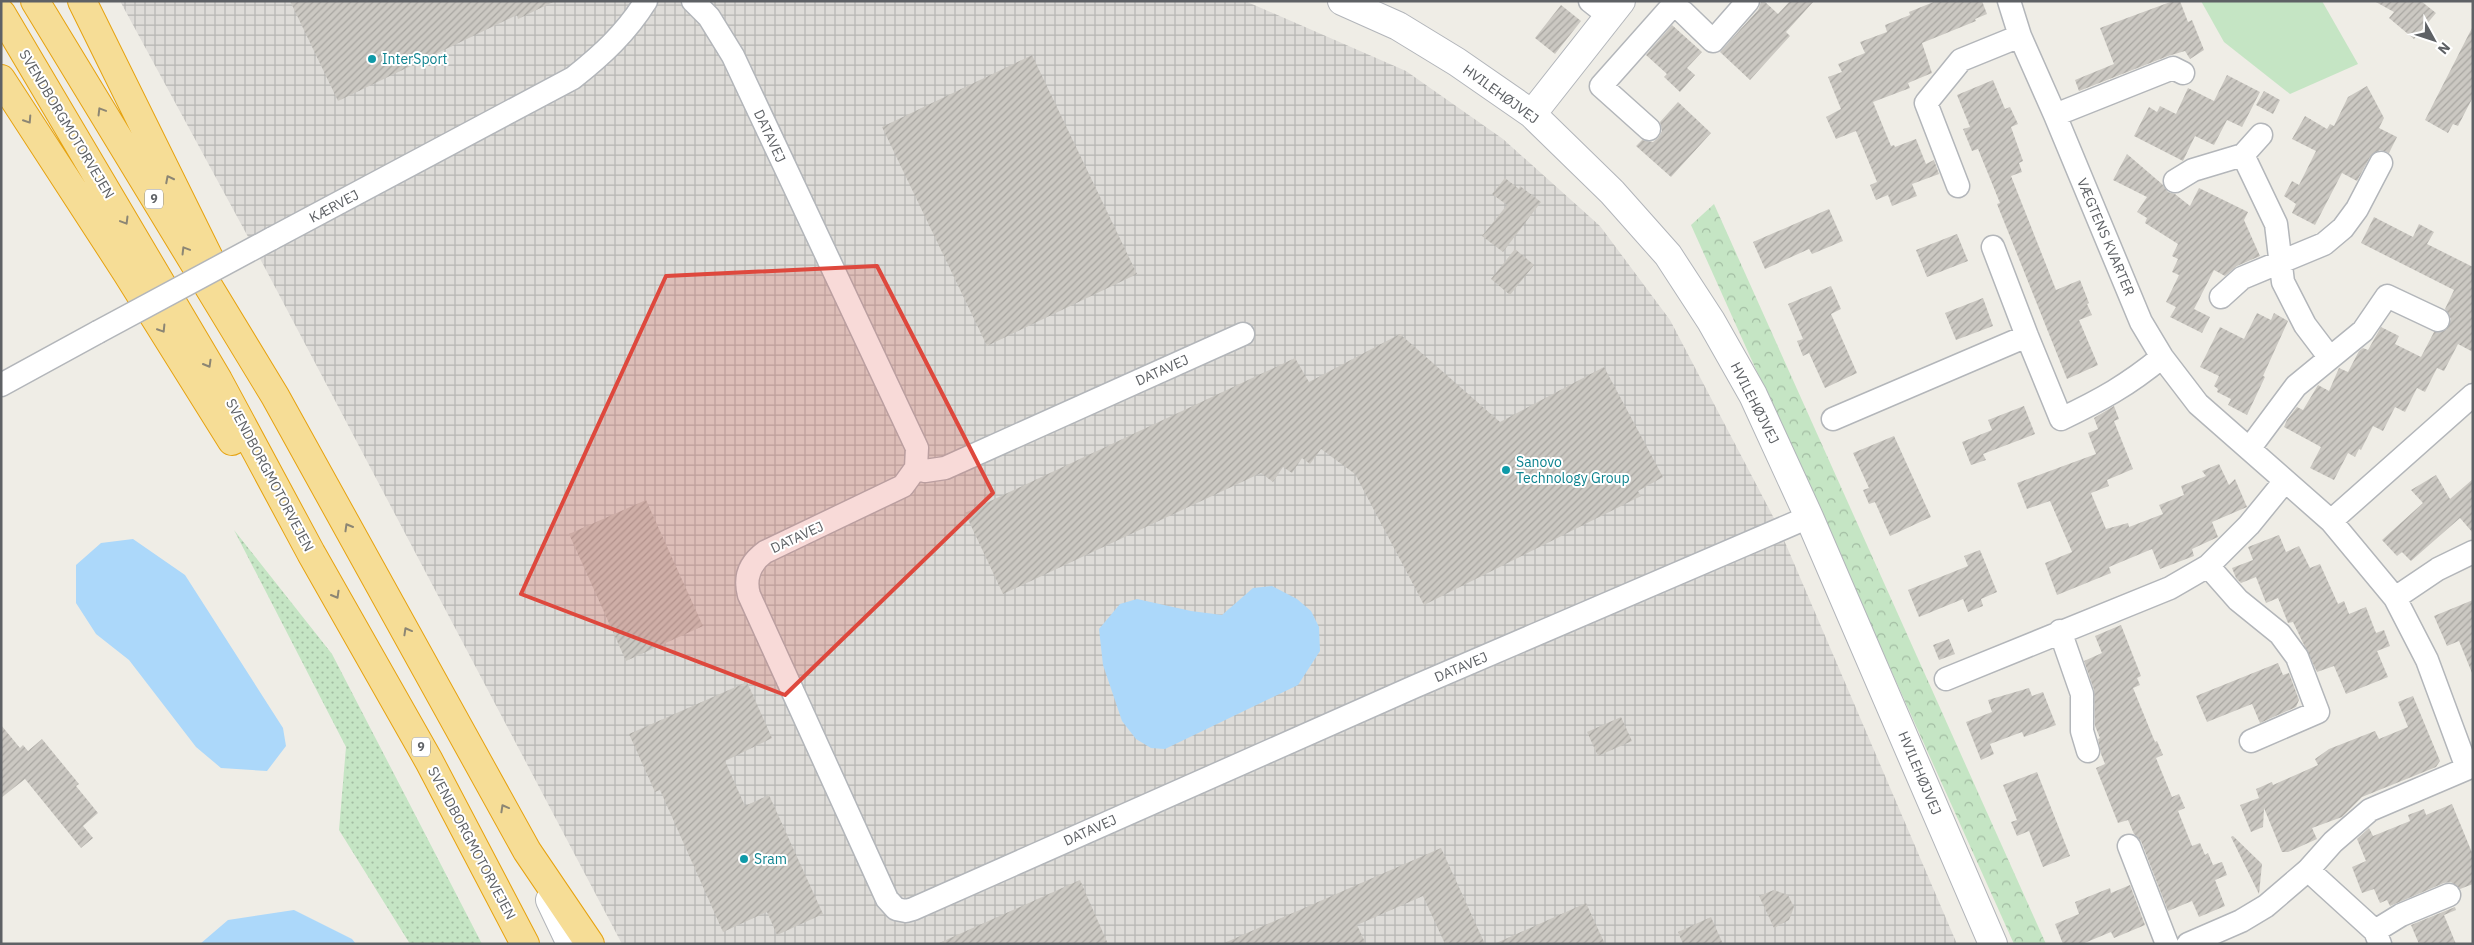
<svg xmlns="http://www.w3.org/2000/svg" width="2474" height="945" font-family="'IBM Plex Sans',sans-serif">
<defs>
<pattern id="industrial-grid" width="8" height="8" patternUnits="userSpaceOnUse" patternTransform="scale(1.25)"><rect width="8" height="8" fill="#dedcd8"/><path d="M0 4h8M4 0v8" fill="none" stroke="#b7b6b3"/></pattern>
<pattern id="grass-dots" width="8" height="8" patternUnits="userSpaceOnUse" patternTransform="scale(1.25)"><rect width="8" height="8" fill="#c5e5c4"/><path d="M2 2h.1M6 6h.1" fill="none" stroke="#a3bda3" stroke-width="1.8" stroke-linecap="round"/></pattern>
<pattern id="forest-crowns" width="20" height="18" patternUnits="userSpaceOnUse" patternTransform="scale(1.25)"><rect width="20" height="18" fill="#c5e5c4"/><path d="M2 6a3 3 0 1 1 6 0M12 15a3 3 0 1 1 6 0" fill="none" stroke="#a3bda3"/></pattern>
<pattern id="building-hatch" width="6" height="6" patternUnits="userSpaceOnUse" patternTransform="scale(1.25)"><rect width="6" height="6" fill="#cbc8c2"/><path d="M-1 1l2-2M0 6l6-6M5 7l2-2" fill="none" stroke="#a8a6a1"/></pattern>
</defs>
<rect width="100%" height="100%" fill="#efede6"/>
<path fill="url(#industrial-grid)" d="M120 1H1245L1406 71 1503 139 1600 226 1670 320 1778 526 1957 944H622L265 268Z"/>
<path fill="url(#grass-dots)" d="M234 530 332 654 482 944H410L339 830 346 747Z"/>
<path fill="url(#forest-crowns)" d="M1714 204 2046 944H2014L1691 225Z"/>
<path fill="#c5e5c4" d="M2201 1H2322L2358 64 2290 94 2224 42Z"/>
<path fill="#acd8fa" d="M133 539 185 575 283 728 286 746 267 771 221 768 196 747 129 660 96 634 76 603V565L101 543Z
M1272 586 1297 599 1311 611 1319 627 1320 651 1298 685 1165 749 1151 748 1136 739 1122 721 1103 665 1099 629 1120 604 1137 599 1191 611 1222 615 1253 588Z
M294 910 352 939 356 944H200L228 920Z"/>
<path fill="url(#building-hatch)" d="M290 1H555L518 19 517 15 338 101Z
M1764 1 1778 14 1790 1H1814L1786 32 1790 36 1750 80 1720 52 1758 10 1761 2Z
M1936 1H1982L1987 14 1975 19 1976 21 1922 43 1932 73 1908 83 1910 88 1873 102 1891 146 1894 145 1895 147 1916 139 1926 164 1934 160 1939 174 1912 184 1917 196 1892 206 1888 195 1876 200 1870 185 1877 182 1856 131 1836 139 1826 117 1841 109 1828 77 1842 72 1838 64 1865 53 1860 42 1887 32 1885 25 1910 15 1909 12Z
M2173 1H2180L2188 22 2192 20 2204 50 2190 59 2185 51 2168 56 2079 91 2075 80 2114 64 2100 28Z
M2374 1H2421L2436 13 2414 39 2389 18 2394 12Z
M1561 5 1581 21 1555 54 1535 38Z
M1672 25 1702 52 1687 68 1695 75 1680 92 1664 77 1667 74 1646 55Z
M2473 26V97L2458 126 2453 124 2448 133 2425 120Z
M1032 55 1137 274 987 346 882 127Z
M2227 75 2260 92 2242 127 2227 120 2214 145 2195 136 2183 161 2134 136 2149 107 2157 112 2160 106 2176 114 2188 88 2214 101Z
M1993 80 2005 109 2010 107 2018 124 2011 127 2023 161 2019 163 2022 172 2011 176 2056 290 2080 280 2089 303 2087 304 2092 315 2079 320 2098 365 2067 379 1997 204 2000 203 1978 149 1972 151 1963 129 1970 127 1957 95Z
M2367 86 2384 118 2379 128 2397 137 2389 153 2380 150 2370 157 2357 181 2342 173 2315 225 2292 213 2296 204 2284 196 2292 181 2299 185 2316 151 2292 139 2305 116 2327 129 2330 124 2334 126 2348 97Z
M2264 91 2280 100 2273 114 2256 105Z
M1678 102 1711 133 1671 177 1636 146 1642 140 1653 142 1658 138 1662 131 1660 122Z
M2127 154 2162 184 2168 192 2175 194 2190 206 2199 188 2248 212 2244 220 2260 256 2237 266 2225 276 2214 270 2194 309 2210 317 2202 333 2170 317 2176 307 2166 302 2179 275 2172 272 2178 259 2172 256 2178 244 2145 223 2147 218 2137 212 2147 197 2113 180Z
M1505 178 1519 189 1520 186 1541 202 1503 252 1482 236 1507 205 1492 194Z
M1829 209 1843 241 1812 254 1809 249 1765 269 1753 242Z
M2374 217 2413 237 2419 224 2434 232 2427 244 2473 267V352L2458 344 2444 371 2437 368 2425 392 2417 388 2405 412 2395 407 2383 431 2373 426 2361 450 2359 449 2355 457 2348 453 2334 480 2310 468 2321 447 2284 427 2287 420 2297 407 2303 410 2318 385 2329 391 2339 368 2348 372 2359 351 2363 348 2368 350 2381 327 2399 336 2395 344 2421 357 2434 332 2446 330 2451 319 2445 309 2454 290 2361 243Z
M1957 234 1968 261 1927 277 1916 250Z
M1515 249 1534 265 1510 295 1491 279Z
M1831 286 1841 309 1831 314 1857 373 1825 388 1809 353 1803 356 1797 341 1803 339 1788 304Z
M1983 298 1993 326 1956 340 1945 313Z
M2257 313 2271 320 2274 313 2288 321 2263 376 2265 377 2247 415 2228 405 2231 399 2217 392 2218 389 2214 386 2219 376 2200 367 2220 327 2244 339Z
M1400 334 1500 422 1604 367 1663 477 1638 491 1641 496 1424 605 1355 474 1321 449 1310 464 1302 458 1292 473 1283 467 1273 482 1261 473 1003 594 965 513 1295 358 1309 382Z
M2024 406 2035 434 1983 454 1986 460 1971 465 1962 442 1992 430 1988 420Z
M2114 406 2119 419 2114 421 2133 469 2107 480 2109 486 2091 493 2106 529 2128 523 2129 527 2163 514 2159 505 2184 495 2181 486 2206 476 2202 471 2219 464 2229 485 2235 479 2247 507 2212 522 2218 537 2192 549 2194 556 2160 569 2152 549 2109 567 2111 573 2057 595 2045 563 2072 552 2070 547 2050 501 2027 509 2017 483 2096 454 2088 433 2098 429 2094 418Z
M1894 436 1931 517 1890 536 1875 502 1869 504 1863 490 1869 488 1853 453Z
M2436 475 2450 499 2473 479V533L2460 518 2411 561 2402 552 2397 556 2382 540 2423 503 2411 490Z
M646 500 703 626 626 661 569 534Z
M2279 535 2286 552 2299 546 2310 568 2320 564 2338 604 2344 601 2349 614 2366 607 2376 633 2384 630 2390 646 2377 651 2388 677 2346 694 2334 666 2317 672 2293 622 2288 623 2278 598 2266 603 2256 577 2241 583 2236 578 2232 568 2253 560 2248 547Z
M1980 550 1997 592 1981 599 1983 606 1968 612 1963 599 1919 617 1908 590 1968 566 1964 556Z
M2473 600V672L2472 673 2459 641 2447 646 2434 616Z
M2121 625 2141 676 2137 678 2140 685 2133 688 2155 742 2157 741 2163 755 2156 758 2172 797 2179 794 2185 808 2178 811 2192 846 2200 843 2205 855 2208 853 2213 865 2222 862 2227 875 2215 880 2225 906 2199 917 2192 901 2168 911 2141 841 2134 834 2128 820 2118 823 2096 768 2105 764 2101 754 2098 739 2100 738 2095 726 2094 690 2084 661 2102 653 2095 636Z
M1949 639 1955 654 1939 660 1933 645Z
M2278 663 2283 675 2289 673 2299 700 2296 707 2260 723 2252 704 2207 722 2196 696Z
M747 682 772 738 725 761 745 806 769 795 823 914 777 935 767 912 723 932 660 790 655 792 629 734Z
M2029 688 2032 696 2043 692 2056 725 2024 737 2022 732 1990 744 1994 754 1981 760 1966 722 1992 712 1988 700Z
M2413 696 2440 761 2436 767 2362 797 2342 817 2312 828 2317 839 2288 852H2282L2264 808 2263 827 2251 832 2240 805 2259 798 2256 789 2272 782 2273 785 2318 765 2315 759 2329 749 2375 731 2379 739 2408 727 2398 702Z
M1621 717 1632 741 1598 756 1587 732Z
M1 725 20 748 23 745 28 751 42 739 79 784 76 786 98 813 83 826 93 838 81 848 25 779 1 798Z
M2037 772 2070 856 2043 867 2029 831 2017 836 2011 822 2017 820 2003 785Z
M2452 804 2473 855V884L2460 889 2451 882 2444 883 2390 906 2387 900 2380 903 2374 889 2362 893 2352 867 2366 861 2357 839 2369 828 2373 836 2410 821 2408 815 2424 809 2426 815Z
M2233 836 2262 864 2259 894 2231 837Z
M1441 848 1485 944H1445L1423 896 1357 925 1366 944H1222Z
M1080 880 1108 944H937Z
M2130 885 2145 925 2114 938 2111 932 2082 944H2063L2055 924 2079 914 2075 902 2110 888 2111 893Z
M1774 890 1788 895 1794 907 1789 920 1774 928 1759 896Z
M1586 903 1605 944H1494Z
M2455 907 2456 910 2444 915 2456 944H2419L2411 925Z
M1711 917 1723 944H1683L1678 932Z"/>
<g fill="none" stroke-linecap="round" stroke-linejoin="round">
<g stroke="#b3b6ba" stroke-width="25">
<path id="street" d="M693 1 709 17 733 56 917 448 916 468 903 486 765 552C750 563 744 577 749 595L887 899 896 909 906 911 913 909 1416 686 1809 517
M1590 1 1609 16
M2009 1 2020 36 2055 115 2141 322 2162 357 2198 404 2331 521 2395 598 2427 660 2467 768
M1683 12 1713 41 1748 1
M2055 115 2173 68 2183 73
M1649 129 1601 86 1673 5
M2243 155 2276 224 2283 282 2305 325 2330 358
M2175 181 2193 170 2243 155 2261 135
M1958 186 1926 103 1961 60 2020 36
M271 239 573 78C602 55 626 33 646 1
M1993 247 2027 336 2061 419C2101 400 2128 385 2162 357
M2221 297 2242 278 2324 244 2343 228 2357 209 2381 163
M1 385 98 332
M1833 419 2027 336
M2249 449 2296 386 2363 331 2387 296 2438 320
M916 468 925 471 945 468 1243 334
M2331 521 2473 395
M2208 566 2238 600 2280 634 2297 657 2318 712 2251 741
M2395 598 2438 569 2473 552
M2060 631 2082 694V731L2088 751
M1946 679 2170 588 2208 566 2249 525 2285 481
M2129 846 2167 944
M2308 870 2375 931 2380 944
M2375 931 2401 915 2449 895
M2188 944 2241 921 2266 906 2308 870 2333 842 2370 810 2473 766"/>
</g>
<g stroke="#b2b5ba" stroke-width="30">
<path id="secondary" d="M1342 1 1398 26 1457 62 1532 114 1612 192 1668 255 1711 321 1753 395 1809 517 1993 944
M1532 114 1621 1
M550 900 571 944"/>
</g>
<g stroke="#e6a20f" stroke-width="30">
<path id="highway" d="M35 1 275 396 527 851 590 944
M82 1 211 262
M1 13 218 380 311 553 429 761 525 944
M1 79 127 273 232 441"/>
</g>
<use href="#street" stroke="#fff" stroke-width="22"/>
<use href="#secondary" stroke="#fff" stroke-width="28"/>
<use href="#highway" stroke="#f6dd96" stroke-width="28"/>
<g stroke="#b3b6ba" stroke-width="25" stroke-linecap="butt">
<path id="street-bridge" d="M98 332 271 239"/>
</g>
<use href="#street-bridge" stroke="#fff" stroke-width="22"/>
</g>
<defs><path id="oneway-chevron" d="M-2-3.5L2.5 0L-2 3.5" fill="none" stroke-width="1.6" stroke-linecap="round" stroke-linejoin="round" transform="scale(1.25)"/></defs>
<g stroke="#8c8674">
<use href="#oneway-chevron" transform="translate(101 111) rotate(-121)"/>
<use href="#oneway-chevron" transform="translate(28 120) rotate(57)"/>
<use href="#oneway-chevron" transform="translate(169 179) rotate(-117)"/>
<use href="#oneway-chevron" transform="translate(125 221) rotate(59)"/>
<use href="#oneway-chevron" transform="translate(185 250) rotate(-121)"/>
<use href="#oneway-chevron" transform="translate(162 329) rotate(58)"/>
<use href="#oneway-chevron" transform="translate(208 364) rotate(60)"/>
<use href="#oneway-chevron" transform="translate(348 527) rotate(-120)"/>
<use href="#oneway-chevron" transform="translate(336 595) rotate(60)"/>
<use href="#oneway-chevron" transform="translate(407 631) rotate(-119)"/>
<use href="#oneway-chevron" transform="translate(504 808) rotate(-119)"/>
</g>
<path fill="#de483d" fill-opacity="0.2" stroke="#de483d" stroke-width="4" stroke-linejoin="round" d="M877 266 993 493 785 695 521 594 666 276Z"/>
<g fill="#0f9aa8" stroke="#fff" stroke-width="2">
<circle cx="372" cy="59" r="5"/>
<circle cx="1506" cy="470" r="5"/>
<circle cx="744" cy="859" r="5"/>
</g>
<g text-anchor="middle" stroke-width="4" stroke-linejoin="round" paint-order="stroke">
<g fill="#fff" stroke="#8e9093" stroke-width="1">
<rect x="145" y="189.5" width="18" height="19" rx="4"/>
<rect x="412" y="737.5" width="18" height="19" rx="4"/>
</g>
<g font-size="12" font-weight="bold" fill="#5e6165">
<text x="154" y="203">9</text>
<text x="421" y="751">9</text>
</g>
<g font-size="14" fill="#0d838f" stroke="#fff" text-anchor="start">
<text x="382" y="64">InterSport</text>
<text x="1516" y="467">Sanovo<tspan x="1516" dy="16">Technology Group</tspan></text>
<text x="754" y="864">Sram</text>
</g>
<g font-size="14" fill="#5e6165" stroke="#fff">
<text transform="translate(1501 94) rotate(36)" y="5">HVILEHØJVEJ</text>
<text transform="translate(67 124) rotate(59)" y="5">SVENDBORGMOTORVEJEN</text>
<text transform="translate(770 136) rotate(65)" y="5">DATAVEJ</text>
<text transform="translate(334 206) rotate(-28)" y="5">KÆRVEJ</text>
<text transform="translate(2106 237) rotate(67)" y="5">VÆGTENS KVARTER</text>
<text transform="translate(1162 370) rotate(-24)" y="5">DATAVEJ</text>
<text transform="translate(1755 403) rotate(63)" y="5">HVILEHØJVEJ</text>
<text transform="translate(270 475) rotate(62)" y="5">SVENDBORGMOTORVEJEN</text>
<text transform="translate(797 537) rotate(-25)" y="5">DATAVEJ</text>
<text transform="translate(1461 667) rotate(-23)" y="5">DATAVEJ</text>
<text transform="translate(1920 773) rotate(67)" y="5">HVILEHØJVEJ</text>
<text transform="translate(1090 830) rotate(-24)" y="5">DATAVEJ</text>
<text transform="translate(472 843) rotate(62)" y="5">SVENDBORGMOTORVEJEN</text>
</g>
</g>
<rect width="2474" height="945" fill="none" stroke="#5e6165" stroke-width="5"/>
<g transform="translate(2434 40) rotate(130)" stroke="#ffffff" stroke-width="4" paint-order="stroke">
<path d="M0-4L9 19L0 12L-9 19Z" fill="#5e6165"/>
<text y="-8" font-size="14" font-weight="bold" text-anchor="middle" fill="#5e6165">N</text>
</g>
</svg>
